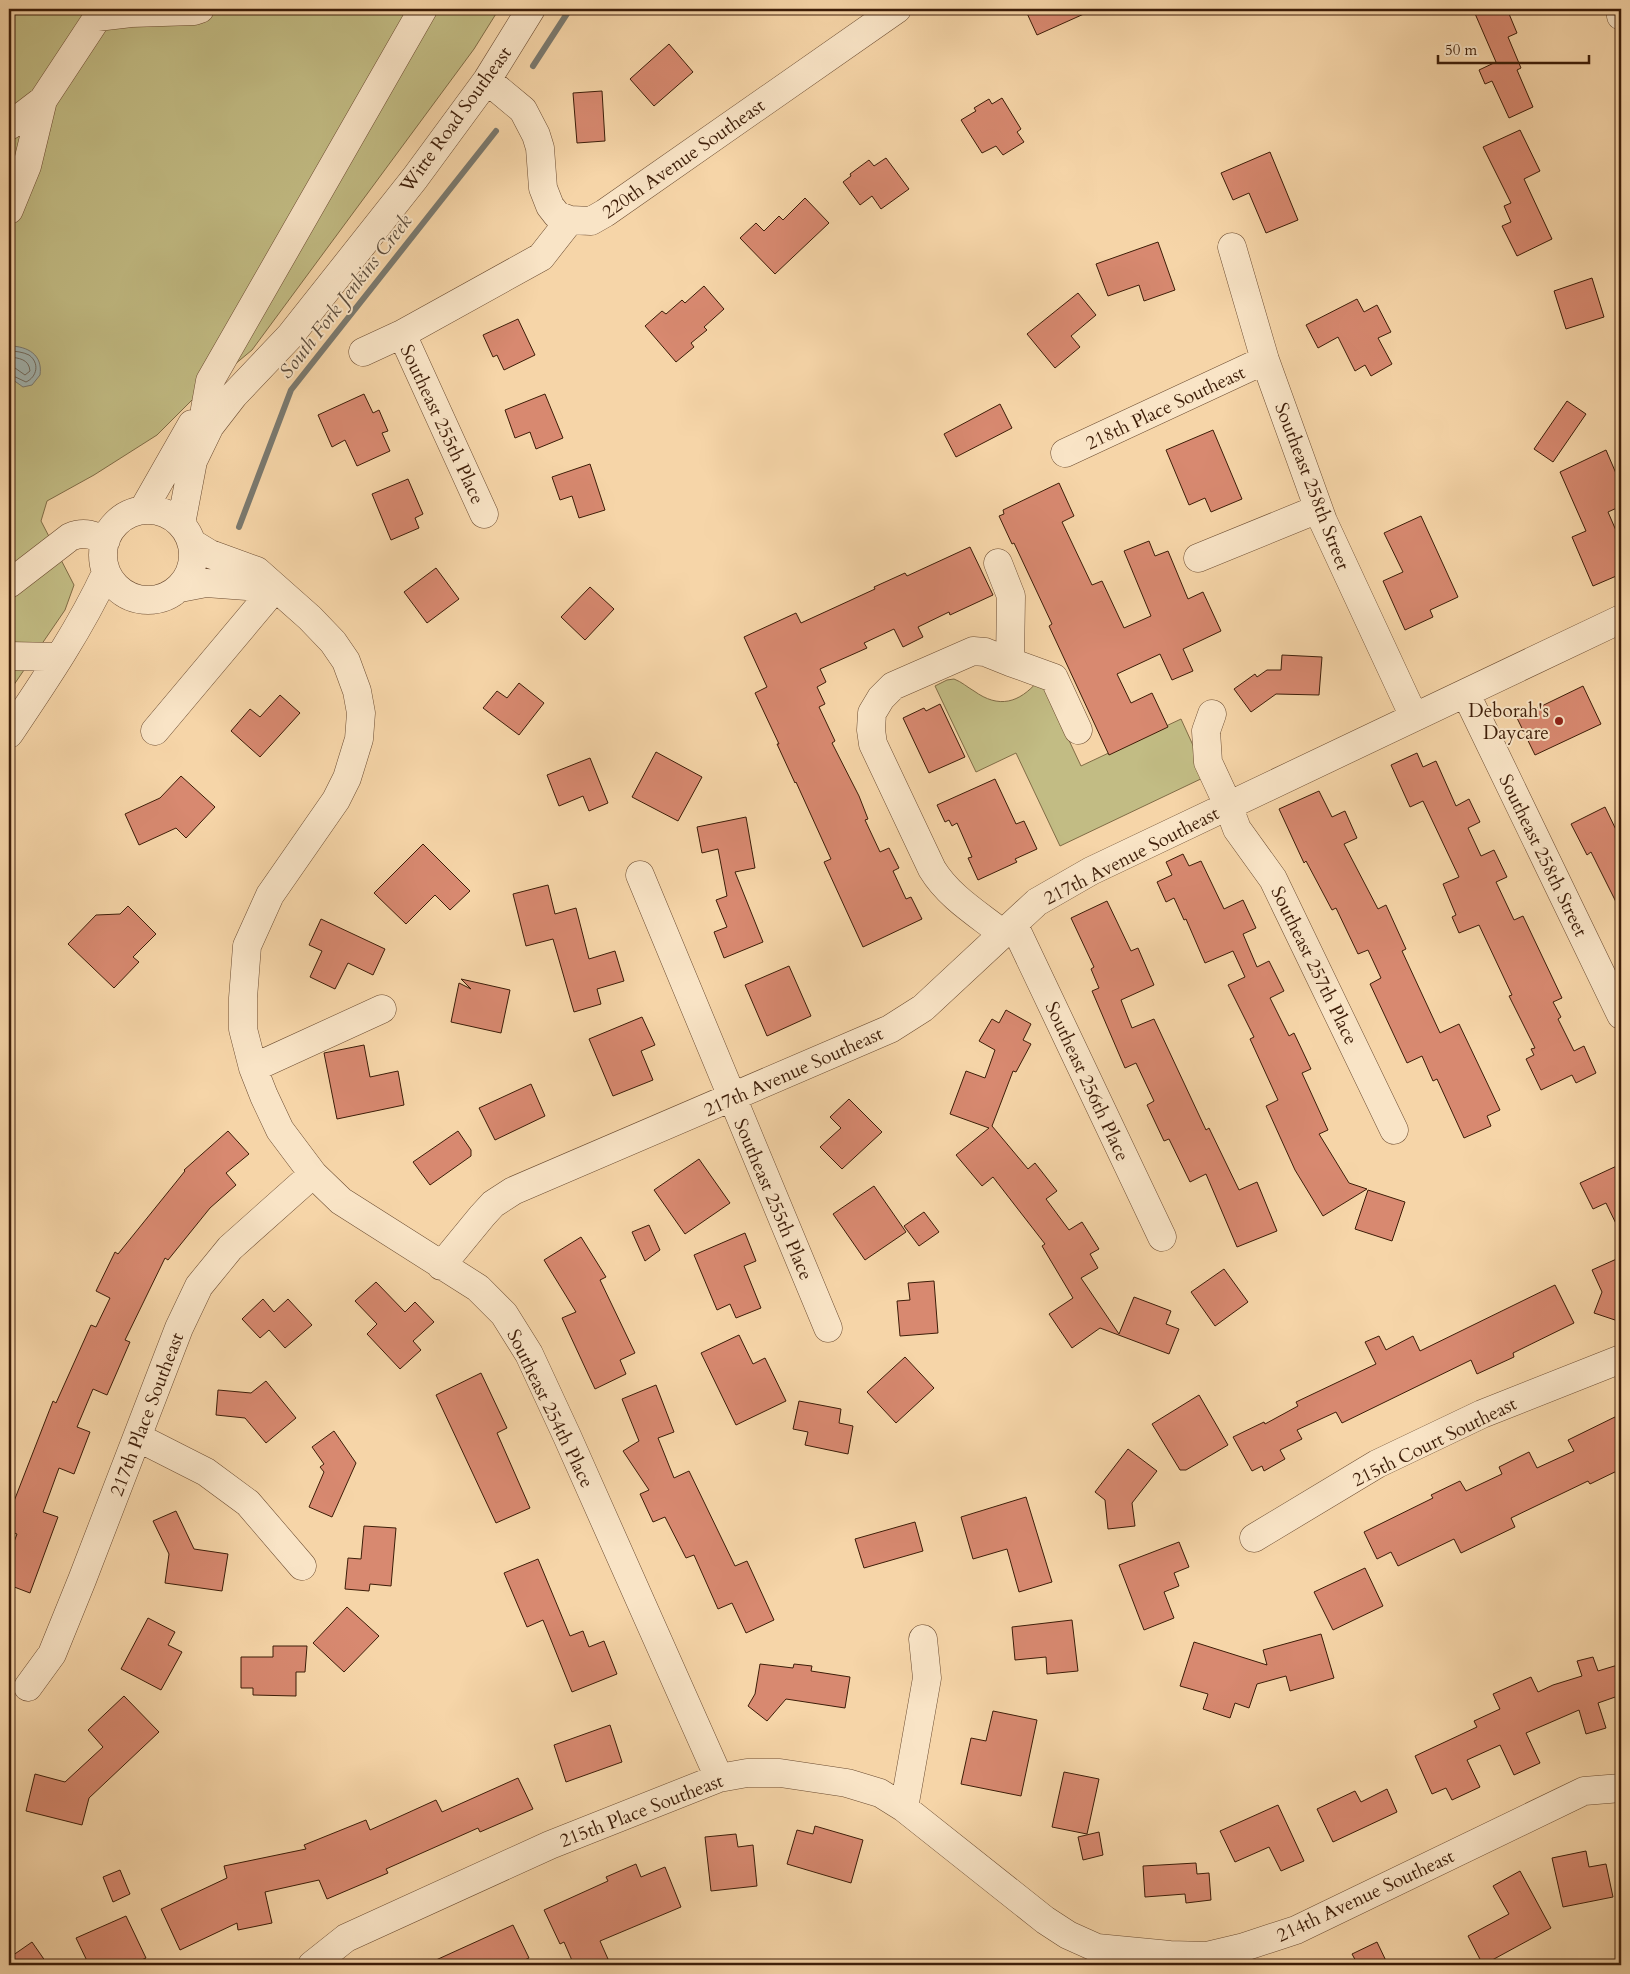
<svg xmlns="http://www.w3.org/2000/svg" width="1630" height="1974" font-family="Cardo,serif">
<rect width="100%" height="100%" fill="#f6d5a8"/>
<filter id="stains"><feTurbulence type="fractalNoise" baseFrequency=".004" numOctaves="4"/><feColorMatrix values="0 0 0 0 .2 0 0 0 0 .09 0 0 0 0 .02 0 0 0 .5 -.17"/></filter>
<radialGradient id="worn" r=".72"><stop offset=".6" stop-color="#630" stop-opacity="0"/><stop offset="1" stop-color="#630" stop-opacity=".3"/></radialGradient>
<path fill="#c2bc84" stroke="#806c46" d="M9 9H499L474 49 252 350 192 400 157 435 94 475 47 501 41 521 74 585 65 610 9 692Z
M954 679C962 682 967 687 974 691 999 709 1019 703 1038 681L1044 687 1081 766 1181 719 1207 776 1060 846 1016 753 976 772 935 686 947 680Z"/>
<path fill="#a2b6b3" stroke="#7a796f" d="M9 346C28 346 43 355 40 375L32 385 23 387 9 377Z"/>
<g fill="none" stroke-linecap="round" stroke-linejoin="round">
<path stroke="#706a5e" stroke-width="1" d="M9 351C15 351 23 352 29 355 40 363 37 377 26 382L9 374
M9 357C19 358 29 359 30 371L25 375 15 368 9 367"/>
<path stroke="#7a796f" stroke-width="6" d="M533 66 570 9
M239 527 291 390 496 131"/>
</g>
<path fill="#d88970" stroke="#3d1d08" d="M1025 9H1095L1037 35Z
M1473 9H1507L1517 33 1508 37 1521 68 1517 70 1533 107 1509 118 1492 81 1485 84 1479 70 1496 62Z
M669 44 693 72 654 106 630 79Z
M602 91 605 141 577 143 573 93Z
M1002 98 1021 129 1017 132 1024 142 1003 155 996 146 982 153 961 120 976 111 974 108 989 99 992 104Z
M1520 130 1540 171 1524 179 1552 239 1517 256 1502 226 1511 222 1504 206 1511 203 1483 147Z
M1270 152 1298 220 1266 233 1249 193 1233 200 1221 173Z
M886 158 909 189 881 209 872 196 860 205 843 182 851 176 850 174 869 160 874 166Z
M805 198 829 223 775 274 740 238 756 223 764 231 779 216 783 220Z
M1158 242 1175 290 1144 301 1139 285 1108 296 1096 264Z
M1592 278 1604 317 1566 329 1554 291Z
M704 286 724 309 704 327 707 330 691 343 694 347 676 362 645 326 662 311 666 314 682 300 685 303Z
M1078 293 1096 315 1071 336 1080 347 1055 368 1027 334Z
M1357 299 1364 312 1377 305 1391 332 1378 338 1392 364 1371 376 1365 365 1355 371 1338 337 1318 348 1306 325Z
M518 319 535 355 504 370 497 355 493 357 483 335Z
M364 394 373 413 379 410 388 431 382 433 390 451 357 466 345 440 332 447 318 415Z
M545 394 563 438 536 449 530 432 515 438 505 410Z
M1567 401 1586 414 1553 462 1534 449Z
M1000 404 1012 428 956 457 944 434Z
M1213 430 1242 499 1211 512 1205 498 1189 505 1166 450Z
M1606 450 1621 485V506L1608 512 1621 542V574L1593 586 1572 537 1586 531 1560 472Z
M590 464 605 510 579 518 572 496 560 500 552 477Z
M408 479 423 514 415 518 419 528 391 540 372 494Z
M1059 483 1074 516 1062 522 1092 585 1102 581 1124 628 1151 616 1124 551 1149 541 1155 556 1168 551 1188 599 1203 592 1221 631 1183 649 1193 671 1172 680 1160 654 1117 674 1131 703 1152 693 1168 727 1109 755 1049 626 1052 624 1014 543 1012 544 999 516 1004 514 1003 510Z
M1421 516 1458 597 1430 610 1433 617 1405 630 1383 581 1403 572 1384 533Z
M970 547 993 595 950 615 949 612 918 627 923 637 903 647 894 629 864 643 867 648 820 669 826 682 817 687 825 704 819 707 835 741 832 743 859 796 868 819 865 820 880 852 889 848 899 868 893 871 906 899 911 897 922 919 863 947 824 862 831 859 796 782 795 783 777 744H779L755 693 767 687 744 637 796 613 801 623 875 589 874 587 905 573 907 576Z
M436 568 459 599 427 623 404 592Z
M590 587 614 609 585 640 561 617Z
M1282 655 1322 657 1319 695 1276 694 1251 712 1234 689 1255 674 1257 677 1267 670H1281Z
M519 683 544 703 519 735 483 708 497 691 507 698Z
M1583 686 1601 724 1535 755 1517 718Z
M280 695 300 713 260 757 231 731 250 709 260 717Z
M940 704 965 757 929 773 903 718 924 708 926 711Z
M656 752 702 777 678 821 632 797Z
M1417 753 1423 767 1436 761 1456 806 1469 799 1480 822 1468 828 1481 856 1494 850 1507 877 1496 882 1514 920 1523 916 1562 998 1553 1002 1561 1017 1558 1019 1574 1051 1584 1046 1596 1073 1576 1083 1572 1075 1541 1090 1526 1059 1534 1055 1531 1049 1535 1048 1509 996 1512 995 1479 925 1459 933 1452 917 1456 915 1443 884 1459 877 1423 801 1410 807 1391 765Z
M590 758 608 803 589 811 583 796 559 806 547 775Z
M181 776 215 807 186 838 176 828 139 845 125 814 160 798Z
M995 779 1016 824 1024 821 1037 849 1015 859 1017 862 978 880 968 858 972 857 957 823 952 826 949 820 945 822 937 805Z
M1319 791 1332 817 1345 811 1357 838 1344 844 1378 909 1386 905 1406 949 1402 951 1440 1033 1459 1024 1500 1110 1487 1116 1491 1126 1464 1138 1437 1079 1433 1081 1422 1056 1407 1063 1370 984 1381 978 1368 950 1358 954 1336 908 1332 910 1306 861 1304 863 1279 809Z
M1605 807 1621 840V912L1591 852 1587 855 1571 824Z
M746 817 755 868 735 872 763 942 724 958 714 932 727 927 716 900 727 896 718 849 702 853 697 827Z
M423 844 470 891 450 910 435 895 406 924 374 893Z
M1183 854 1189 866 1201 861 1224 909 1243 900 1256 928 1243 934 1257 967 1269 961 1284 991 1270 998 1289 1036 1294 1033 1311 1069 1302 1073 1328 1130 1319 1134 1349 1183 1367 1189 1323 1216 1295 1170 1266 1106 1278 1100 1250 1039 1254 1037 1228 985 1245 977 1233 951 1205 963 1186 919 1184 920 1174 898 1166 902 1157 882 1172 875 1166 862Z
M548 885 555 914 576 908 589 959 615 951 624 981 597 989 601 1004 574 1012 553 939 526 946 513 894Z
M1107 901 1131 951 1138 948 1154 985 1121 1000 1132 1028 1154 1019 1206 1130 1209 1128 1239 1190 1257 1182 1277 1231 1237 1247 1206 1174 1190 1182 1169 1139 1164 1141 1147 1105 1154 1101 1136 1063 1125 1068 1092 991 1099 988 1091 969 1094 967 1071 918Z
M128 906 156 934 133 957 139 962 114 988 68 944 96 915 120 914Z
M321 919 385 949 373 975 348 963 335 989 310 977 322 951 309 945Z
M789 966 811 1016 767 1036 745 985Z
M461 979 510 990 501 1033 451 1022 459 983 471 989Z
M1006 1010 1031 1024 1023 1040 1031 1044 1016 1072 1013 1071 992 1126 1028 1169 1035 1163 1057 1191 1046 1199 1069 1230 1082 1222 1099 1249 1090 1254 1098 1268 1081 1278 1119 1334 1134 1297 1171 1311 1166 1324 1179 1329 1169 1354 1100 1328 1072 1348 1049 1314 1073 1298 1042 1246 1045 1244 993 1177 982 1186 956 1155 989 1128 950 1114 966 1071 985 1078 995 1050 979 1041 992 1019 999 1023Z
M642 1017 655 1045 641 1051 653 1080 613 1096 589 1039Z
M364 1045 370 1077 398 1071 404 1105 337 1119 324 1053Z
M531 1084 545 1116 495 1140 479 1108Z
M849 1099 882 1132 842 1169 820 1147 841 1128 830 1117Z
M228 1131 249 1154 226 1173 236 1185 210 1208 168 1260 165 1258 125 1340 130 1342 107 1395 93 1389 77 1427 90 1432 74 1474 59 1468 43 1512 58 1517 30 1593 9 1585V1555L17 1534 9 1531V1514L53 1401 56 1403 91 1325 96 1327 110 1298 96 1291 115 1252 118 1254 185 1171 184 1170Z
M458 1131 471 1150V1156L430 1185 413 1162Z
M699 1159 730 1203 685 1234 654 1190Z
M1621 1164V1234L1606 1203 1593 1209 1580 1183Z
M874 1186 906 1232 865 1260 833 1214Z
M1368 1190 1405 1202 1392 1241 1355 1229Z
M924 1212 939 1232 919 1246 904 1226Z
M649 1225 660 1250 645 1261 632 1232Z
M745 1233 756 1261 744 1266 761 1308 736 1318 730 1304 717 1310 694 1255Z
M581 1237 606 1277 600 1280 635 1353 620 1360 626 1374 595 1389 562 1318 576 1312 544 1260Z
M1621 1257V1322L1594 1313 1602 1292 1592 1270Z
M1224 1269 1248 1302 1215 1326 1191 1292Z
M934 1281 938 1333 900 1336 897 1301 910 1300 908 1283Z
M376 1282 405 1312 415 1302 434 1322 413 1341 421 1350 400 1369 367 1334 377 1324 355 1301Z
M1555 1285 1574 1323 1513 1353 1514 1357 1477 1374 1471 1360 1342 1423 1336 1412 1297 1430 1302 1439 1280 1450 1285 1459 1264 1471 1262 1466 1252 1471 1233 1437 1264 1422 1265 1424 1298 1406 1296 1402 1376 1364 1365 1342 1379 1336 1386 1350 1413 1336 1420 1351Z
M263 1299 274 1312 288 1299 312 1325 285 1348 269 1330 260 1338 242 1319Z
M739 1335 753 1364 765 1358 786 1401 736 1425 701 1353Z
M905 1357 934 1388 896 1423 867 1392Z
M481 1373 507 1428 497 1433 530 1508 496 1523 436 1395Z
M266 1381 296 1418 266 1443 245 1418 216 1415 218 1390 251 1393Z
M656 1385 674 1432 658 1438 674 1478 689 1471 735 1566 747 1561 774 1620 746 1633 732 1603 718 1609 694 1555 686 1558 665 1517 653 1522 640 1494 649 1490 623 1451 639 1441 622 1399Z
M1199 1395 1228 1445 1186 1470H1180L1152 1424Z
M799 1401 841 1409 839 1423 853 1426 848 1454 805 1445 808 1432 793 1429Z
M1621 1414V1469L1590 1484 1588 1481 1511 1518 1515 1527 1461 1553 1454 1539 1398 1566 1391 1552 1377 1559 1364 1532 1433 1498 1431 1495 1460 1481 1466 1491 1502 1474 1499 1467 1529 1452 1537 1468 1574 1451 1568 1440Z
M334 1431 356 1463 332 1517 309 1507 324 1472 320 1467 324 1464 312 1447Z
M1128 1449 1157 1471 1132 1503 1135 1526 1108 1529 1105 1500 1095 1492Z
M1026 1497 1052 1582 1019 1592 1007 1549 973 1559 961 1517Z
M176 1511 194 1549 228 1554 222 1591 165 1583 169 1554 153 1521Z
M915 1522 923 1551 864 1568 855 1539Z
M364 1526 396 1528 391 1586 370 1584 369 1591 345 1589 348 1558 361 1559Z
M1179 1542 1189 1567 1174 1573 1179 1586 1164 1592 1174 1618 1144 1630 1119 1565Z
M538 1559 570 1636 583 1631 589 1647 604 1641 617 1674 572 1692 543 1620 527 1627 504 1573Z
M1365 1568 1383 1606 1333 1630 1314 1592Z
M347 1607 379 1636 344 1672 313 1643Z
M148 1618 175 1632 168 1645 182 1652 161 1690 121 1669Z
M1072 1620 1078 1671 1047 1674 1046 1657 1015 1660 1012 1627Z
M1321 1634 1334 1678 1290 1691 1286 1676 1257 1684 1249 1708 1235 1703 1230 1718 1203 1709 1208 1694 1180 1686 1194 1642 1267 1665 1263 1650Z
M273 1646H307L305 1672H296V1696L253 1695V1688H241V1657H273Z
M1593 1657 1598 1671 1621 1664V1695L1598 1703 1606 1728 1586 1734 1579 1710 1526 1733 1540 1763 1514 1775 1500 1745 1467 1760 1480 1787 1452 1800 1446 1788 1432 1794 1415 1756 1477 1727 1474 1721 1500 1709 1493 1694 1531 1677 1538 1692 1553 1685 1582 1676 1577 1661Z
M760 1664 793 1668 794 1664 812 1666 811 1671 850 1677 845 1708 786 1699 767 1721 748 1706 755 1694Z
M124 1696 159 1732 89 1798 82 1825 26 1811 35 1774 65 1782 103 1747 88 1730Z
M993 1711 1037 1720 1021 1796 961 1784 971 1738 986 1741Z
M610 1725 622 1762 566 1782 554 1745Z
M1064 1772 1099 1779 1087 1834 1052 1827Z
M518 1778 533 1809 480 1832 478 1828 386 1869 388 1873 327 1899 319 1880 265 1892 272 1923 238 1930 237 1923 180 1950 161 1909 227 1878 224 1866 306 1849 304 1845 366 1820 370 1830 436 1800 442 1812Z
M1387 1789 1397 1812 1333 1842 1317 1809 1355 1791 1361 1802Z
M1278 1805 1304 1861 1281 1871 1269 1847 1235 1862 1220 1831Z
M815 1826 863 1840 851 1883 787 1864 797 1830 813 1834Z
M1099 1832 1103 1855 1083 1860 1078 1837Z
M736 1834 738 1847 753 1845 757 1886 711 1891 705 1837Z
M1586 1851 1589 1867 1606 1864 1613 1897 1563 1907 1552 1858Z
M1196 1863 1197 1874 1209 1873 1211 1900 1186 1903 1185 1894 1145 1897 1143 1866Z
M636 1864 641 1877 665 1867 681 1907 600 1941 608 1959 595 1965H574L564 1942 560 1944 544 1910 608 1881 606 1877Z
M120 1870 130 1894 113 1902 103 1877Z
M1520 1871 1551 1928 1483 1965 1468 1936 1509 1914 1493 1886Z
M126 1916 146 1958 130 1965H89L76 1938Z
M513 1925 529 1958 514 1965H425Z
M32 1942 48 1965H9V1958Z
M1377 1942 1388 1965H1358L1352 1954Z"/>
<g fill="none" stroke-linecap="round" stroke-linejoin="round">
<g stroke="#6b4b30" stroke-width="29">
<path id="minor" d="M1620 9 1621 16
M97 17 131 13 194 11 200 9
M487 80 523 110 536 135 540 148 543 188 550 206 557 215 570 220
M9 126 43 100
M9 210 27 166 43 100 103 9
M1232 247 1265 360 1323 521 1414 717
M402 334 484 514
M363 352 402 334 541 257 570 220 591 221 605 213 897 9
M205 409 210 381 423 9
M1065 453 1265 360
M103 555a45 45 0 1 1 90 0a45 45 0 1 1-90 0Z
M143 510 192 424
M181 524 193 461 210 426 234 395 290 336 415 178 487 80 531 9
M192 543 210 554 257 571 310 618 333 642 346 661 357 691 361 713 359 739 347 778 336 800 270 895 247 946 243 998V1029L253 1068 264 1096 280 1130 313 1174 341 1201 478 1288 504 1314 529 1354 567 1436 719 1778
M1198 558 1318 509
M998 563 1011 596 1010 662 1054 678 1078 730
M9 584 70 537C84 531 92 535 106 540
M180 588 206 583 275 588
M9 656 58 657
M1466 694 1621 1015
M1212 714 1206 731 1208 762 1228 805 1237 829 1273 879 1394 1130
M155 731 275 588
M9 734C44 682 80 629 106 573
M640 875 828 1328
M1014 925 1162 1237
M1003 934C978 914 949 897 932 869L873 744 871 730 872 713 881 698 893 686 973 651 985 652 1010 662
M253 1068 382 1009
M441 1266 482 1216 493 1204 513 1191 890 1029 923 1008 1037 902 1091 871 1621 619
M137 1437 206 1472 248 1503 302 1566
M1254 1538 1377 1464 1482 1414 1621 1359
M28 1687 52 1654 82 1580 179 1328 199 1286 230 1248 313 1174
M904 1808 927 1678 923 1639
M312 1965 346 1938 550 1845 719 1778 747 1773H780L847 1783 880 1793 904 1808 1045 1920 1068 1935 1097 1948 1170 1955 1206 1956 1244 1947 1296 1930 1584 1791 1621 1788"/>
</g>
<use href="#minor" stroke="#f9e4c6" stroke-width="28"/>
</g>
<circle fill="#8f2418" stroke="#f9e4c6" stroke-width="2" cx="1559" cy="721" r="5"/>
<g text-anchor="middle" stroke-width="4" stroke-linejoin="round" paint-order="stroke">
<g font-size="19" fill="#3d1d08" stroke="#f9e4c6">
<text transform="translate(455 119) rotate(-54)" y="7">Witte Road Southeast</text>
<text transform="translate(683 158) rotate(-35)" y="7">220th Avenue Southeast</text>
<text transform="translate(1165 407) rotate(-25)" y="7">218th Place Southeast</text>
<text transform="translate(443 424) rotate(65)" y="7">Southeast 255th Place</text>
<text transform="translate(1313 486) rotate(69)" y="7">Southeast 258th Street</text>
<text transform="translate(1131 855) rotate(-27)" y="7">217th Avenue Southeast</text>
<text transform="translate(1544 855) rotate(64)" y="7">Southeast 258th Street</text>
<text transform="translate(1315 965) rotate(64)" y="7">Southeast 257th Place</text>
<text transform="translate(793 1071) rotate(-24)" y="7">217th Avenue Southeast</text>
<text transform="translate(1088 1081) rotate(65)" y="7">Southeast 256th Place</text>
<text transform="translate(774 1199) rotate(67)" y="7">Southeast 255th Place</text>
<text transform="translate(551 1408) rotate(64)" y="7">Southeast 254th Place</text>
<text transform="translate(146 1414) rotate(-69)" y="7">217th Place Southeast</text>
<text transform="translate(1434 1441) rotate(-26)" y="7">215th Court Southeast</text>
<text transform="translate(641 1810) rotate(-21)" y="7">215th Place Southeast</text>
<text transform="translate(1365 1895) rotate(-25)" y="7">214th Avenue Southeast</text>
</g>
<g font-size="19" fill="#3d1d08" stroke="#f9e4c6" text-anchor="end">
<text x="1549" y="717">Deborah's<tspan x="1549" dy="22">Daycare</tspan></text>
</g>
<g font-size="20" font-style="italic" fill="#5b4b3b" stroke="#f9e4c6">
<text transform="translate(345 296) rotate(-52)" y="7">South Fork Jenkins Creek</text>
</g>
</g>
<rect width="1630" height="1974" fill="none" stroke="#f6d5a8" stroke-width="30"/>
<rect x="10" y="10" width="1610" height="1954" fill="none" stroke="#3d1d08" stroke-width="2.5"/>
<rect x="15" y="15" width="1600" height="1944" fill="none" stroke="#3d1d08"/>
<path d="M1438 55v8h151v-8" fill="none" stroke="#3d1d08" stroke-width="2.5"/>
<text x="1445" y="55" font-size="15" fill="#3d1d08" stroke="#f9e4c6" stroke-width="4" paint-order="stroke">50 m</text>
<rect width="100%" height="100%" filter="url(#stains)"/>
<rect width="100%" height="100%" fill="url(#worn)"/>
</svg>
